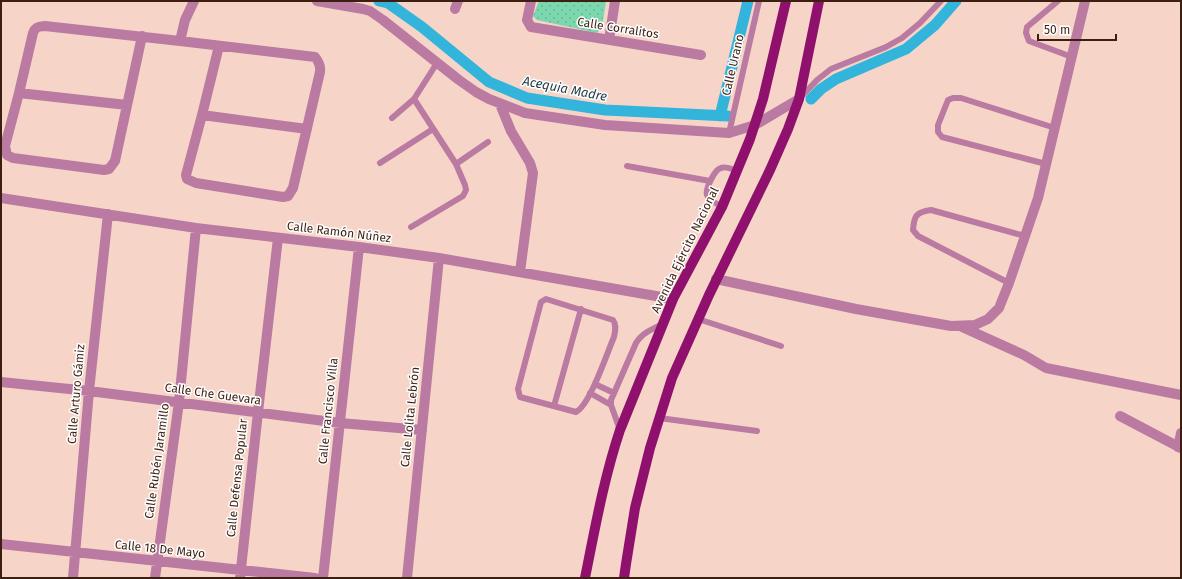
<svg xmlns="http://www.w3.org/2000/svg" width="1182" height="579" font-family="'Fira Sans',sans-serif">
<defs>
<pattern id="green-dots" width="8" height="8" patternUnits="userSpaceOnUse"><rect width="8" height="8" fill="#7bd7ad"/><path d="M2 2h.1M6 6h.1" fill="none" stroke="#6bb894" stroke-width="1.8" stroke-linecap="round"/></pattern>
</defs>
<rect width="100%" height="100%" fill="#f6d5c8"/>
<path fill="url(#green-dots)" d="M539 1H606L602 27 597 33 537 20 533 16Z"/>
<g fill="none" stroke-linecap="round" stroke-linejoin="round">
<path stroke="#32b4db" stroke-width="11" d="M379 1 388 3 422 27 489 82 527 98 605 110 728 116
M811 99 821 89 836 79 906 49 935 25 956 1
M720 116 748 1"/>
<path stroke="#ba7aa1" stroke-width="6" d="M1058 1 1027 27 1026 33 1029 41 1072 57
M801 97 817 80 831 69 886 47 902 38 920 23 941 1
M392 118 414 99
M729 133 759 1
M380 163 433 129
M456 164 488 142
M1046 164 942 137 938 132V125L948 100 953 98H961L1055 128
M627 166 710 181
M722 207C717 204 709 200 707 195 705 189 715 169 721 168 725 166 732 169 737 171
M411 227 463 196 466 190 465 185 456 164 414 99 437 63
M1009 283 918 236 913 230C914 216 916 212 931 210L1025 236
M546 299 613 320C617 325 615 331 614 337 607 353 590 405 576 412L520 397 518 389 541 302Z
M698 319 781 346
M595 384 614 393
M590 393 611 405
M554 406 581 309
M659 418 757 431
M620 430 611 405V400L636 343C642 333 652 329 663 324"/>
<path stroke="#ba7aa1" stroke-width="10" d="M317 1 363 9 370 11 383 20 459 80 476 92 489 99 525 113 605 125 729 133 755 125 799 99
M531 1 527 20 531 27 701 55
M455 9 458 1
M142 36 115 161 109 169 104 170 13 158 7 155 5 146 19 93 33 33C35 27 39 26 45 26L180 41 315 57C319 62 321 66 320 72L293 188 288 196 283 197 196 183 187 179 186 175 202 115 219 46
M609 40 615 1
M180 41 185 20 194 1
M19 93 127 105
M500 104 511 131 530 163 533 173 520 272
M202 115 307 129
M1 198 196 228 359 247 439 258 673 299
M716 279 856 309 951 326 975 325 988 319 999 308 1009 283 1038 198 1085 1
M962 327 1024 355 1046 368 1181 395
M1 382 89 391 340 423 422 430
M1120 416 1181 448
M1178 447 1181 433
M1 544 315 578
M73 578 89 391 108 214
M155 578 179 402 196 228
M240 578 258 412 278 238
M323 578 359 247
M407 578 439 258"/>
<path stroke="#90116d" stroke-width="10" d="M585 578C595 528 604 478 620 430L673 299 722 207 750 139 763 99 786 1
M624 578 626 564 635 508 650 448 672 378 709 295 770 170 788 129 799 99 819 1"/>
</g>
<g text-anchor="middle" stroke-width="3" stroke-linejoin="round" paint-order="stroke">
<g font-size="12" fill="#3d1f12" stroke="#fefefe">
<text transform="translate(618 28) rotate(9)" y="4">Calle Corralitos</text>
<text transform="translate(733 65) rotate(-77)" y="4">Calle Urano</text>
<text transform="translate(339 232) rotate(7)" y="4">Calle Ramón Núñez</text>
<text transform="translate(685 250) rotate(-64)" y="4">Avenida Ejército Nacional</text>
<text transform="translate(76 394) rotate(-85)" y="4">Calle Arturo Gámiz</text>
<text transform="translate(213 394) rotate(8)" y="4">Calle Che Guevara</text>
<text transform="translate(328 411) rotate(-84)" y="4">Calle Francisco Villa</text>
<text transform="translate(410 417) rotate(-84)" y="4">Calle Lolita Lebrón</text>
<text transform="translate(157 461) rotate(-82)" y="4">Calle Rubén Jaramillo</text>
<text transform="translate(237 478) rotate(-84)" y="4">Calle Defensa Popular</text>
<text transform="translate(160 549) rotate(6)" y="4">Calle 18 De Mayo</text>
</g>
<g font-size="13" font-style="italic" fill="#243f48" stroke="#fefefe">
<text transform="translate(565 88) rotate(11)" y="5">Acequia Madre</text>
</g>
</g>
<rect width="1182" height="579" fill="none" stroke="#3d1f12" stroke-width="4"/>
<path d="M1038 34v6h78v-6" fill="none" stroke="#3d1f12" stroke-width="2"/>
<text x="1044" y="34" font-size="12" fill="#3d1f12" stroke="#fefefe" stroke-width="3" paint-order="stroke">50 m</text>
</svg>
